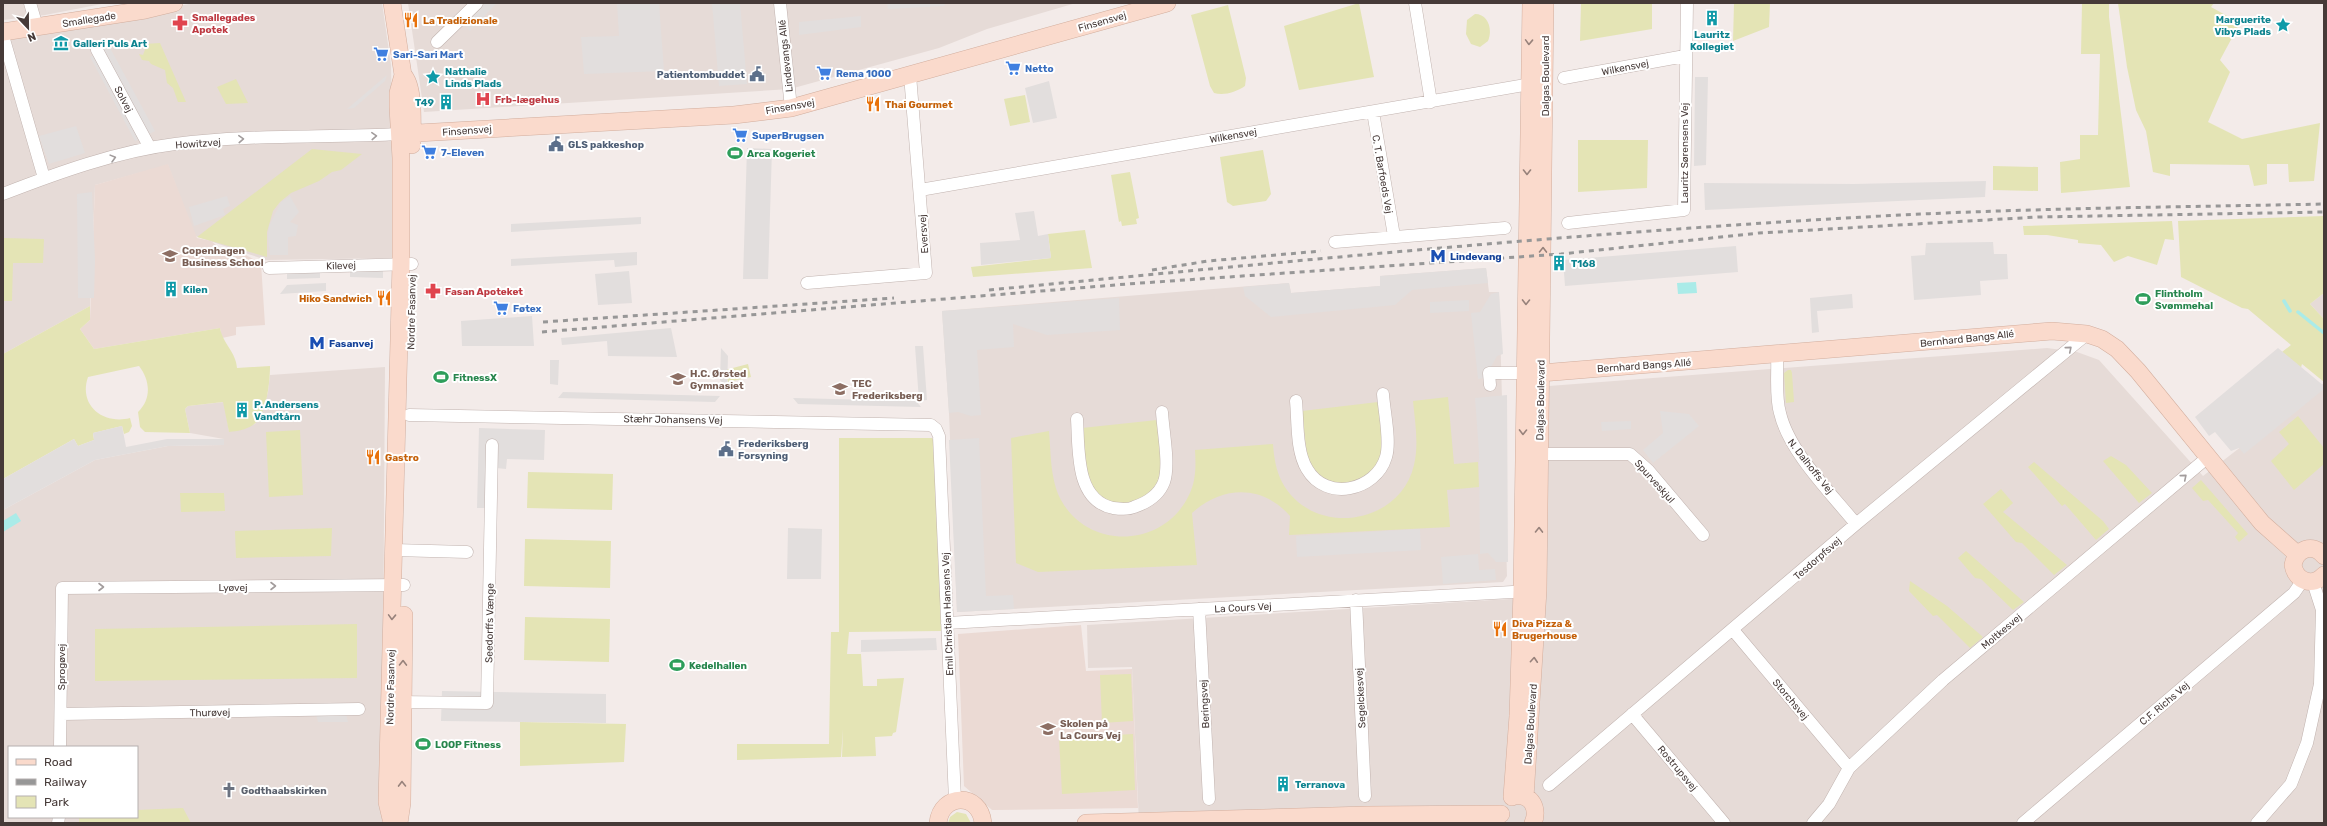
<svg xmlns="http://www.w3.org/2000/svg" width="2327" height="826" font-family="Rubik,sans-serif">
<rect width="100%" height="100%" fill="#f3ebe9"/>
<path fill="#e6dbd7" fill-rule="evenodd" d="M3 3H107L45 15 3 20Z
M194 3H382L391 65 395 258 266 260 195 236 168 165 95 185 90 306 3 354V40Z
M408 3H1076L987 29 939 48 790 89 424 112Z
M1486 268 1489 292H1499L1507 576 1503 582 957 612 949 413 942 311 1289 283 1291 293 1380 286V276Z
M2324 293V319L2310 304Z
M2047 348 2077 352 2099 360 2203 476 2324 383V823H1139L1132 667 1088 668 1087 625 1543 597 1549 386Z
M385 367 382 823H3V510L95 460 168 446 223 445 224 439 190 433 185 409 188 406 224 402 229 431 255 424 263 409 268 392 270 375ZM9 747H137V817H9Z"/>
<path fill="#ebdad4" d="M168 164 197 238 211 241 221 249 240 252 261 263 265 325 236 327V335L222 338 220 328 94 349 80 329 90 320 95 185Z
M1081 625 1086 671 1132 669 1138 808 992 810 964 786 958 634Z"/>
<path fill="#e4e4b5" d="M1359 3 1374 77 1299 90 1284 26Z
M1581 3H1652V29L1580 41Z
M1734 3H1770L1769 27 1733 41Z
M2082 3H2109V17L2130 187 2061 193 2060 162 2080 159V135H2098L2100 54H2081Z
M2118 3H2214L2211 7 2240 23 2220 60 2230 72 2208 122 2242 139 2320 123 2314 181 2289 182 2288 164H2267V184L2254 186 2249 165 2170 164V176L2153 172 2146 131 2136 110 2127 67Z
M1228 5 1246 78 1245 86C1236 92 1224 96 1214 93L1210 86 1191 15Z
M1475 14C1488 14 1493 29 1488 41L1480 47 1471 44 1466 34 1467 20Z
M160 43 186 102H178L173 88 167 83 165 70 151 64 149 61 142 60 139 54 143 55 146 47 144 44Z
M236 79 248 103 226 104 217 87Z
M1025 95 1030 122 1010 126 1004 99Z
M1578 140H1648L1647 188 1578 192Z
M312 149 362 154 341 170 332 172 319 181 291 193 280 202 273 211 267 232V257L197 237Z
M1263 150 1271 194 1266 201 1233 206 1227 202 1220 157Z
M1993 166 2038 167V191L1993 190Z
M1130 172 1139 218 1136 219 1137 224 1122 226 1121 221 1119 222 1111 175Z
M2324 216V293L2310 304 2324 319V382L2302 364 2300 371 2282 352 2291 345 2248 309 2242 308 2181 277 2178 221Z
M2172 221 2174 240 2165 239 2157 265 2128 256 2114 262 2101 245 2078 243V240L2047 235H2024L2023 226Z
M1085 230 1092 268 973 277 971 267 1051 258 1048 234Z
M3 238 44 239 43 263H13L12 301H3Z
M90 306V320L80 329 94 349 220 328C223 344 236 352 237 368L270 366C270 381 267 416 253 425 245 430 238 431 229 432L223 402 188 406 185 409 190 433 145 432 140 427 138 412C152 399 150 380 139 366L88 377C78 406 104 425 130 418L132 426 129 432 124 434 122 426 93 433 94 440 78 446 74 439 3 479V354Z
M748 364 751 377 728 382 725 370Z
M1788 370H1791L1792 373 1794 402 1786 403 1784 373Z
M1448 397 1454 464 1478 462 1479 487 1447 490 1450 527 1289 535 1290 516C1263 485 1223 485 1192 513L1197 565 1038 572 1016 563 1011 438 1049 431C1051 453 1050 479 1061 500 1089 551 1164 548 1189 495 1196 481 1196 466 1195 450L1273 444C1274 458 1276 470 1282 482 1312 538 1400 526 1414 465 1419 444 1415 422 1413 401Z
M1378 402 1383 450 1376 470 1344 487 1316 475 1307 457 1302 411Z
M2298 416 2324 448V464L2294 490 2271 461 2289 444 2279 432Z
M1157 420C1158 436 1164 467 1158 481 1152 492 1141 501 1129 503 1083 511 1085 458 1082 428Z
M300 430 303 495 269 497 266 432Z
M839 438H932L937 446 941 631 849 632 847 654H861L863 686H877V679L904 678 896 732 893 733 892 736 875 737 876 756 842 757 843 729 841 757 737 760V744H829L831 632H839Z
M2111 456 2126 465 2152 493 2139 503 2103 461Z
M2034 462 2103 521 2109 529 2096 540 2065 504 2062 506 2028 467Z
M528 472 613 474 612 510 527 508Z
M2201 480 2248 534 2239 542 2235 537 2238 533 2208 500 2203 501 2192 488Z
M2001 489 2013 503 2003 512 2067 565 2054 575 2022 543 2016 542 1983 504Z
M180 493H224L225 511 181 512Z
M332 528 331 556 236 558 235 531Z
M525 539 611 541 610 588 524 586Z
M1966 551 2024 602 2013 610 1981 579 1975 578 1958 558Z
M1910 581 1947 606 1983 637 1970 648 1937 615 1933 616 1909 591Z
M525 617 610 619 609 662 524 660Z
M357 624V678L95 681V629Z
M1131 674 1133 721 1102 723 1100 675Z
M520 722 626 724 624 762 520 766Z
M1133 734 1135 790 1062 794 1059 738Z
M183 808 191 823H79V817H137V810Z
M957 812 966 814 971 823H948L950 817Z"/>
<path fill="#e2dedd" d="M477 3H497L470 31 460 20Z
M617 3H659L664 71 584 74 581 37 619 36Z
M712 3H740L747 84 719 86Z
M887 3H944L945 6 888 9Z
M861 16V27L799 35V22Z
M109 46 155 131 135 141 90 57Z
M387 75 385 81 354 108 347 109Z
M1695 77H1708L1706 165 1694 166Z
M1049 81 1057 118 1033 123 1025 88Z
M76 126 85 153 49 164 39 136Z
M747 148 772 149 768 279H743Z
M1986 181 1985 197 1705 210 1704 183 1854 184Z
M92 192 95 260 94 298H78L77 194Z
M227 196 230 206 223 209 225 215 194 226 189 207Z
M290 196 299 212 290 222 298 225 296 236 288 237V255H270L268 237 269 226 281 202Z
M1034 211 1038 236 1048 234 1051 258 981 265 980 243 1020 240 1015 213Z
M641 217V224L511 232V224Z
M1993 242 1994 254H2007L2008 279 1980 281 1981 295 1914 300 1911 256 1925 255 1926 243Z
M1736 246 1738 272 1565 286 1563 260Z
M637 252V265L615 267 614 260 511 266V259Z
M350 268 383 269V278L350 277Z
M1486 268 1488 283 1412 290 1395 305 1271 317 1245 296 1243 287 1289 283 1291 293 1380 286V276Z
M320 269V278L287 279V271Z
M629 271 632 303 598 305 595 274Z
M326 283V291L280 294 287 285Z
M1499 292 1503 354 1497 356 1485 378 1478 379 1471 313 1480 312 1491 294Z
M1852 294 1853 308 1817 311 1819 332 1812 333 1810 298Z
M1119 298 1120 330 1047 335 1013 324 1014 347 977 350 981 415 971 416 958 412 949 413 942 311Z
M1469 300V311L1430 313V302Z
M532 316 534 346H462L461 321Z
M671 328 677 357 608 356 607 341 562 345 561 338Z
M915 346H923L927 400 919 401Z
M721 348 728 356 727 388 720 380Z
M2278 348 2324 386V389L2244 454 2239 448 2231 451 2215 432 2209 436 2195 417Z
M550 360H559L558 385 550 384Z
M563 392 720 396 715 402 558 398Z
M1507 395 1508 562H1496L1488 553 1480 554 1479 452 1475 398Z
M793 398 916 401 921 407 798 404Z
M1660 411 1689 414 1699 426 1653 463 1643 450 1663 433Z
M1631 421V429L1602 431 1601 422Z
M122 426 126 447 167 439H224V445L168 446 95 460 3 510V479L74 439 78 446 94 440 93 433Z
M479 428 545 430 544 460 507 459 506 469 496 468 494 508H477Z
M979 438 986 596 1013 595 1014 609 957 612 949 440Z
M788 528 822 529 821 579H787Z
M1420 529 1421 550 1297 557 1296 536Z
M1478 554 1479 570 1495 569 1496 580 1443 584 1441 557Z
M936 638 937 650 861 652V640Z
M442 691 606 694V723L441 721Z
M346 714 348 722H318L316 715Z"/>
<path fill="#aaebe8" d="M1696 282 1697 293 1678 294 1677 283Z
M16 513 21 521 3 532V521Z"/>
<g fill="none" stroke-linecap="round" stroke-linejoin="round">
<path stroke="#aaebe8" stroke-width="3.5" d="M2284 301 2290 311
M2298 312 2324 333"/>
<g stroke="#c1b3af" stroke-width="13">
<path id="street" d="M30 3 37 27
M780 3 791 108
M1415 3 1431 102
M3 36 44 178
M437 42 477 3
M97 50 150 148
M1564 78 1685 56
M1373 112 1394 236
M920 190 1536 83
M3 194C57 173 118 151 175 144 249 134 325 138 400 134
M1568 223 1684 210 1687 3
M1335 242 1505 228
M269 268 412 264
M807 283 926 273 910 75
M1777 355C1778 374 1775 396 1780 413 1789 452 1831 493 1856 524
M1490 385 1489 373H1533
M1296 401C1298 422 1296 451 1307 469 1326 502 1376 491 1386 457 1391 441 1384 411 1383 394
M409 415 931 425 936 429 939 436 955 800
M1077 419C1079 450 1075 500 1113 508 1120 509 1128 510 1134 507 1146 503 1159 495 1164 482 1170 465 1163 431 1162 412
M1540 454H1630L1648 470 1703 535
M394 550 467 552
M1356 600 1365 796
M1199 609 1209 799
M947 623 1529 591
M1733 630 1849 768
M395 702 487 703 492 445
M62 714 359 709
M1632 714 1724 823
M60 747 62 588 404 585
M1549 785 1856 524 2087 334
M58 823 59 817
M1813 823 1829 804 1849 768 1943 680 2208 457
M2023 823 2294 593 2303 580
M2257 823 2291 784 2307 743 2320 684 2322 610 2313 582"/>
</g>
<g stroke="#d2ae9e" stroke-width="18">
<path id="secondary" d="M3 32 145 10 174 3
M403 75C415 86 412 128 412 145
M400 134 734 115 791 108 1167 3
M1541 373 2052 331 2087 334 2102 339 2117 349 2138 371 2262 523 2297 554
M2324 556C2313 542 2296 549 2293 565 2296 582 2313 587 2324 575
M1515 796C1532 793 1539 810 1533 823
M1512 797 1518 716 1522 591 1531 3
M1525 797 1538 590 1545 3
M392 823 387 802 401 263V158L398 107V93L403 75 392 3
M399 823 402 803 404 615
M938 823C941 793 980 792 983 823
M1086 823 1367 815 1501 814"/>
</g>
<use href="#street" stroke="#fff" stroke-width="12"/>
<use href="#secondary" stroke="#fadacc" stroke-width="17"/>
<path stroke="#979797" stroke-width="3" stroke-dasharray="5 5" stroke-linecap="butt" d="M1152 270 1208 261 1321 251
M989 290C1293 261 1596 231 1901 215 2042 208 2183 207 2324 204
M543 322 894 298
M542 332 1127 284 1561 254 1759 233 2038 217 2324 212"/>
</g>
<defs><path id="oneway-chevron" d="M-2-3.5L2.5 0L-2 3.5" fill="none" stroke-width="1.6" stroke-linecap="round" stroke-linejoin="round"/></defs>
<g stroke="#97827b">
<use href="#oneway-chevron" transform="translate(1529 42) rotate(92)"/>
<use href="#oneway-chevron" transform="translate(1527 172) rotate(90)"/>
<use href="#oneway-chevron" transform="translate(1543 250) rotate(-89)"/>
<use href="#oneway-chevron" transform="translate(1526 302) rotate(91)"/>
<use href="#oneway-chevron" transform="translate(1523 432) rotate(91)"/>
<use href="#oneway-chevron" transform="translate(1539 530) rotate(-89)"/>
<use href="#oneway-chevron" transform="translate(392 617) rotate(92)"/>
<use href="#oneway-chevron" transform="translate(1534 660) rotate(-86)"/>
<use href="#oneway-chevron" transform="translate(403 663) rotate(-89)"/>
<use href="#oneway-chevron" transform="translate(402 784) rotate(-91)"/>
</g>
<g stroke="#a29c9c">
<use href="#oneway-chevron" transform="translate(374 136) rotate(-3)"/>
<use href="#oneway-chevron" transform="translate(241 139) rotate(-3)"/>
<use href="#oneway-chevron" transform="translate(113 158) rotate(-15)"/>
<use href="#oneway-chevron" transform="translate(2069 349) rotate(-40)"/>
<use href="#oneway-chevron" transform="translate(2184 477) rotate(-40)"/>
<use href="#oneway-chevron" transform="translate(273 586)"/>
<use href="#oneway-chevron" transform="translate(101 587)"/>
</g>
<defs>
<g id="building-bare" transform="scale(1.2)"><path d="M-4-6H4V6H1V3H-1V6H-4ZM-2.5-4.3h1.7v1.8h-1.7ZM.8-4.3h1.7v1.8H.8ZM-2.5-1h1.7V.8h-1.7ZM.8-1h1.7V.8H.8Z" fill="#0f9aa8" stroke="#fff" stroke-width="2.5" paint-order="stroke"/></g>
<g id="restaurant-bare" transform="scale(1.2)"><path d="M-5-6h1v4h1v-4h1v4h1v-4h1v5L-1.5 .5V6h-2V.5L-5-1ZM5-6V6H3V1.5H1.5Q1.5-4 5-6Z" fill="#e8710a" stroke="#fff" stroke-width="2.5" paint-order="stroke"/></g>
<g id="pharmacy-bare" transform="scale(1.2)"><path d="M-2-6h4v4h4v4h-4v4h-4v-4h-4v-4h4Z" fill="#e0444e" stroke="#fff" stroke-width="2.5" paint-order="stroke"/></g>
<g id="sight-bare" transform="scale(1.2)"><path d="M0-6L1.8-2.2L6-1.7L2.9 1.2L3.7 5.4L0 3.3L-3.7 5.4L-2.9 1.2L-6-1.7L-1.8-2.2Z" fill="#0f9aa8" stroke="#fff" stroke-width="2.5" paint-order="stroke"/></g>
<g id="museum-bare" transform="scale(1.2)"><path d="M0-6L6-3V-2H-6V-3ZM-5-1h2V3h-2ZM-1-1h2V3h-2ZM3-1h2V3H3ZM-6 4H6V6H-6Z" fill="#0f9aa8" stroke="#fff" stroke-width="2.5" paint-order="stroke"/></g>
<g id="supermarket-bare" transform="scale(1.2)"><path d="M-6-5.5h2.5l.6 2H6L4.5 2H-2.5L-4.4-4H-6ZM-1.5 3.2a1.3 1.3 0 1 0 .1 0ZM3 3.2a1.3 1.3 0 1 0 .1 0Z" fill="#3f7fe0" stroke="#fff" stroke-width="2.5" paint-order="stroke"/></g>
<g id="civic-bare" transform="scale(1.2)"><path d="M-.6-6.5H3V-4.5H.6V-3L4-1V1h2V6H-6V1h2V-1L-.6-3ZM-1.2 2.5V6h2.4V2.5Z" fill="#5c6f8a" stroke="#fff" stroke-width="2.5" paint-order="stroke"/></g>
<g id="hospital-bare" transform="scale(1.2)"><path d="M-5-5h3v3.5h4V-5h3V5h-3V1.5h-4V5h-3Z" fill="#e0444e" stroke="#fff" stroke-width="2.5" paint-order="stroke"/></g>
<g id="stadium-bare" transform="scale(1.2)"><path d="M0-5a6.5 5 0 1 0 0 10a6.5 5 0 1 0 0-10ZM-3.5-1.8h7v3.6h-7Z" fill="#2e9e5b" stroke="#fff" stroke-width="2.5" paint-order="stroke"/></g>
<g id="university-bare" transform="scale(1.2)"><path d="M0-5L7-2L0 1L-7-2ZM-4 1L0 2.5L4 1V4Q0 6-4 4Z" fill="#8d6e63" stroke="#fff" stroke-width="2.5" paint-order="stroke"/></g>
<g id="metro-bare" transform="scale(1.2)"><path d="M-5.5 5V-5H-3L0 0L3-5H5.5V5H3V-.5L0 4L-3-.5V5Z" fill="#1a4fb4" stroke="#fff" stroke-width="2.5" paint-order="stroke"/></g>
<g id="school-bare" transform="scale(1.2)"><path d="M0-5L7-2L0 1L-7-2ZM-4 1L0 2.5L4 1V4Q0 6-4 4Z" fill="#8d6e63" stroke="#fff" stroke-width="2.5" paint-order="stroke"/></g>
<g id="church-bare" transform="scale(1.2)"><path d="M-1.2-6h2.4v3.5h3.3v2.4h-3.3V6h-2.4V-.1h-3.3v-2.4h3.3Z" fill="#6b7280" stroke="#fff" stroke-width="2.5" paint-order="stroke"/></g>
</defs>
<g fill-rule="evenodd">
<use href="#building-bare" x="1712" y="18"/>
<use href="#restaurant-bare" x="411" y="20"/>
<use href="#pharmacy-bare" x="180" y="23"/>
<use href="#sight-bare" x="2283" y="25"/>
<use href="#museum-bare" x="61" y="43"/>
<use href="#supermarket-bare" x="381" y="54"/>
<use href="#supermarket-bare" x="1013" y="68"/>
<use href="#supermarket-bare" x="824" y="73"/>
<use href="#civic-bare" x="757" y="74"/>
<use href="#sight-bare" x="433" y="77"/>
<use href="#hospital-bare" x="483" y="99"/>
<use href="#building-bare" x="446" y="102"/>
<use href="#restaurant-bare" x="873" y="104"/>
<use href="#supermarket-bare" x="740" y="135"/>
<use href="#civic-bare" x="556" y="144"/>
<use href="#supermarket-bare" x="429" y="152"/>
<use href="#stadium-bare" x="735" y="153"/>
<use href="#university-bare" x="170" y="256"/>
<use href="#metro-bare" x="1438" y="256"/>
<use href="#building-bare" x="1559" y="263"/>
<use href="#building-bare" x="171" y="289"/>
<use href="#pharmacy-bare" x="433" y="291"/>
<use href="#restaurant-bare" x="384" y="298"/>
<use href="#stadium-bare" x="2143" y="299"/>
<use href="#supermarket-bare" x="501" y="308"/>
<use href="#metro-bare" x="317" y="343"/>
<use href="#stadium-bare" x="441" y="377"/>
<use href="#university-bare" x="678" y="379"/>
<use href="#school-bare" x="840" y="389"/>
<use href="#building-bare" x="242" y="410"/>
<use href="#civic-bare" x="726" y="449"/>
<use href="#restaurant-bare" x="373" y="457"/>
<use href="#restaurant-bare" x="1500" y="629"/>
<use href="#stadium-bare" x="677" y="665"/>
<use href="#school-bare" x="1048" y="729"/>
<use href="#stadium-bare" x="423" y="744"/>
<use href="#building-bare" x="1283" y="784"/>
<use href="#church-bare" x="229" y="790"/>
</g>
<g text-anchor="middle" stroke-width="4" stroke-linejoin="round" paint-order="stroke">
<g font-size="10" font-weight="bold" fill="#be3a42" stroke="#fff" text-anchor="start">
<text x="192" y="21">Smallegades<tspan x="192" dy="12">Apotek</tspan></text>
<text x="495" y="103">Frb-lægehus</text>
<text x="445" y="295">Fasan Apoteket</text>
</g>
<g font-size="10" fill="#463a38" stroke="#fff">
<text transform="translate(89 19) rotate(-9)" y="4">Smallegade</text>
<text transform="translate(1102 21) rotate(-16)" y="4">Finsensvej</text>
<text transform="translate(785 56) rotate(-96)" y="4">Lindevangs Allé</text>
<text transform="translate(1625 67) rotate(-11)" y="4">Wilkensvej</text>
<text transform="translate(1545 76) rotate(-90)" y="4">Dalgas Boulevard</text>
<text transform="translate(124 99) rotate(62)" y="4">Solvej</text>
<text transform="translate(790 106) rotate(-10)" y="4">Finsensvej</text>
<text transform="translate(467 130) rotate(-4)" y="4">Finsensvej</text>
<text transform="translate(1233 135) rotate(-10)" y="4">Wilkensvej</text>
<text transform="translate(198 143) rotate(-4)" y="4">Howitzvej</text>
<text transform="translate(1684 153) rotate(-90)" y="4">Lauritz Sørensens Vej</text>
<text transform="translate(1383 174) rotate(80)" y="4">C. T. Barfoeds Vej</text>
<text transform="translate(923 234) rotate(-94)" y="4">Eversvej</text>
<text transform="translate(341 265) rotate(-2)" y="4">Kilevej</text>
<text transform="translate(411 312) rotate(-89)" y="4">Nordre Fasanvej</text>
<text transform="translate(1967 338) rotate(-6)" y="4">Bernhard Bangs Allé</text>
<text transform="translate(1644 365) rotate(-4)" y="4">Bernhard Bangs Allé</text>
<text transform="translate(1540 400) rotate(-89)" y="4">Dalgas Boulevard</text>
<text transform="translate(673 419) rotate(1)" y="4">Stæhr Johansens Vej</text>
<text transform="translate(1811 466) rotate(52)" y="4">N. Dalhoffs Vej</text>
<text transform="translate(1655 481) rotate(48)" y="4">Spurveskjul</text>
<text transform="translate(1817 558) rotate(-41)" y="4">Tesdorpfsvej</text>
<text x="233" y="591">Lyøvej</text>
<text transform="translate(1243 607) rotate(-3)" y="4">La Cours Vej</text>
<text transform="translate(947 614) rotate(-92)" y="4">Emil Christian Hansens Vej</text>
<text transform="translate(489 623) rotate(-89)" y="4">Seedorffs Vænge</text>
<text transform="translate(2001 631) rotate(-40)" y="4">Moltkesvej</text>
<text transform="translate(61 667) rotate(-90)" y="4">Sprogøvej</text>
<text transform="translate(390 687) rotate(-89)" y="4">Nordre Fasanvej</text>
<text transform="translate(1360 698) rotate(-93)" y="4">Segelckesvej</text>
<text transform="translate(1791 699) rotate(50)" y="4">Storchsvej</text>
<text transform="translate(2164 703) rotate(-40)" y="4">C.F. Richs Vej</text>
<text transform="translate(1204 704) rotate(-93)" y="4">Beringsvej</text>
<text transform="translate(210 712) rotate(-1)" y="4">Thurøvej</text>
<text transform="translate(1530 724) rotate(-86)" y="4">Dalgas Boulevard</text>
<text transform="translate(1678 768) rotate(50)" y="4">Rostrupsvej</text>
</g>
<g font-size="10" font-weight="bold" fill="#0d838f" stroke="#fff" text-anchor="start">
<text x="2271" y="23" text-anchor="end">Marguerite<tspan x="2271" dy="12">Vibys Plads</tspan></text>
<text x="1712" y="38" text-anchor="middle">Lauritz<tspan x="1712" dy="12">Kollegiet</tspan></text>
<text x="73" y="47">Galleri Puls Art</text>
<text x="445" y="75">Nathalie<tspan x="445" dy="12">Linds Plads</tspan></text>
<text x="434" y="106" text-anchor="end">T49</text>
<text x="1571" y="267">T168</text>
<text x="183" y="293">Kilen</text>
<text x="254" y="408">P. Andersens<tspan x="254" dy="12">Vandtårn</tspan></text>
<text x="1295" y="788">Terranova</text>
</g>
<g font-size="10" font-weight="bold" fill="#c56008" stroke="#fff" text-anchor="start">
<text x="423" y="24">La Tradizionale</text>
<text x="885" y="108">Thai Gourmet</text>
<text x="372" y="302" text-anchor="end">Hiko Sandwich</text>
<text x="385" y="461">Gastro</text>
<text x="1512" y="627">Diva Pizza &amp;<tspan x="1512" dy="12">Brugerhouse</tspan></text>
</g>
<g font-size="10" font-weight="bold" fill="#366cbe" stroke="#fff" text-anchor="start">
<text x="393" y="58">Sari-Sari Mart</text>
<text x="1025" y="72">Netto</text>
<text x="836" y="77">Rema 1000</text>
<text x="752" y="139">SuperBrugsen</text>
<text x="441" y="156">7-Eleven</text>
<text x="513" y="312">Føtex</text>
</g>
<g font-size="10" font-weight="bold" fill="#4e5e75" stroke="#fff" text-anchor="start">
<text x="745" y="78" text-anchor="end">Patientombuddet</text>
<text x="568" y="148">GLS pakkeshop</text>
<text x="738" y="447">Frederiksberg<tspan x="738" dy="12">Forsyning</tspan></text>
</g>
<g font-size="10" font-weight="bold" fill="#27864d" stroke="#fff" text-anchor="start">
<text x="747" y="157">Arca Kogeriet</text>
<text x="2155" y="297">Flintholm<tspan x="2155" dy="12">Svømmehal</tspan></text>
<text x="453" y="381">FitnessX</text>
<text x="689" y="669">Kedelhallen</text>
<text x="435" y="748">LOOP Fitness</text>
</g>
<g font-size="10" font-weight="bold" fill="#785e54" stroke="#fff" text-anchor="start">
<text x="182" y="254">Copenhagen<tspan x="182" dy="12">Business School</tspan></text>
<text x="690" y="377">H.C. Ørsted<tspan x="690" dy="12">Gymnasiet</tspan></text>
<text x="852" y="387">TEC<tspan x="852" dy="12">Frederiksberg</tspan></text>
<text x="1060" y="727">Skolen på<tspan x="1060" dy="12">La Cours Vej</tspan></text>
</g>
<g font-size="10" font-weight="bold" fill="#164399" stroke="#fff" text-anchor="start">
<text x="1450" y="260">Lindevang</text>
<text x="329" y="347">Fasanvej</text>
</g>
<g font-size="10" font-weight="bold" fill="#5b616d" stroke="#fff" text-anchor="start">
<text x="241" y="794">Godthaabskirken</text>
</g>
</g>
<rect width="2327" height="826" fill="none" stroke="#463a38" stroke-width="8"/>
<rect x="8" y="746" width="130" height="72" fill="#ffffff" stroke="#b5b0af"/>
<rect x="16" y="759" width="20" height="6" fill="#fadacc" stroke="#b5b0af"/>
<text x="44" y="766" font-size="12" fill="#463a38">Road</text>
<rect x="16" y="779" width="20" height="6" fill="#979797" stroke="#b5b0af"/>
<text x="44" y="786" font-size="12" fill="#463a38">Railway</text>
<rect x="16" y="796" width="20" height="12" fill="#e4e4b5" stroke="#b5b0af"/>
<text x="44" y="806" font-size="12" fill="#463a38">Park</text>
<g transform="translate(28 28) rotate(158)" stroke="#ffffff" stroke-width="3" paint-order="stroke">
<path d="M0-3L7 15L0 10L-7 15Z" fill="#463a38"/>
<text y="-6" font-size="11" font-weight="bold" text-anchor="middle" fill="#463a38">N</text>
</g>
</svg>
